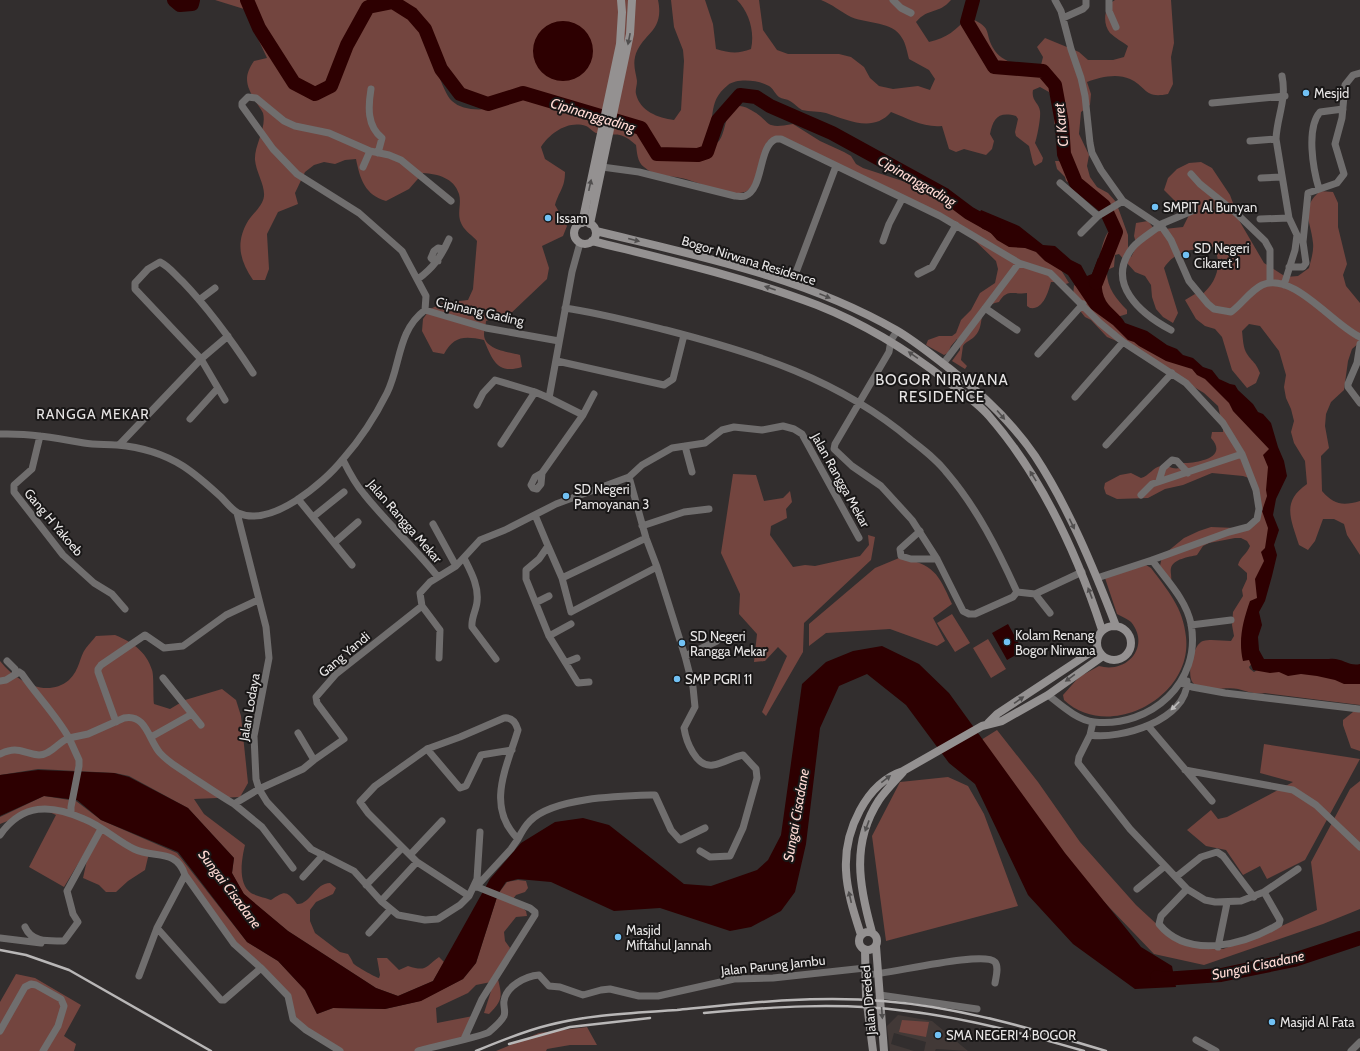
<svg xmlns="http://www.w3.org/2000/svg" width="1360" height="1051" font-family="Cabin,sans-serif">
<rect width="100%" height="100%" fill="#322e2e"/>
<path fill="#423937" d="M898 1015 932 1021 968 1051 936 1049 935 1051H924L926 1042 894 1033 891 1044 914 1051H890L887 1026Z"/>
<path fill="#73453f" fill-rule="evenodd" d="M215 0H386L381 9H400L393 2 394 0H658C665 33 641 33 635 57 633 66 636 73 637 81 637 86 635 90 636 94 640 111 658 118 674 120L681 110 684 61 683 50 674 27 671 0H705L713 24 716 49C730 53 738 54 751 49 755 32 749 12 737 0H759L763 30 777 50 788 54H839L851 57 864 67 870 78 879 86 893 89 918 86 930 90 935 79 929 70 909 59C907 52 906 44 902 38 893 21 867 24 851 17 841 12 832 4 821 0H951C938 15 929 7 916 22L929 42C947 38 956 30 968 17 996 29 982 32 995 51 1003 63 1027 68 1040 69L1043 57 1037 47 1045 38 1079 52 1088 60H1113L1124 57 1128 46C1123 42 1115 38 1110 33 1102 23 1104 6 1115 0H1171L1174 43 1171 57 1173 84 1168 94C1144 99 1147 87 1130 79 1117 73 1100 77 1087 82L1091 94 1090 105 1081 112 1079 134 1089 155 1087 166 1090 177 1097 187 1108 193 1116 202 1128 235V246L1131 257 1137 246 1134 236 1136 223 1148 221 1155 230 1183 227 1189 215 1164 190 1168 178 1177 169 1189 163 1201 162 1212 168 1230 195 1240 222 1264 263 1286 277 1298 276 1309 268C1311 260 1314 251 1313 243 1311 220 1299 210 1320 191L1333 192 1338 203V227L1347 264 1343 275 1346 286 1360 303V342L1352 349 1348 361 1344 390 1331 402 1326 414 1325 426 1329 448 1321 456 1322 491C1334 505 1343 506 1360 501V555L1347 535 1344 524 1334 519H1323L1315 541 1308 550 1299 545C1291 519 1281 502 1307 484L1305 461 1294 443 1291 432 1294 421 1291 409 1286 398 1284 387 1286 375 1279 351 1260 326 1249 324 1242 331C1243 339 1243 348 1247 354 1253 363 1255 361 1260 373L1256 383 1247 388 1232 370 1222 337 1215 329 1205 326 1196 319 1185 300 1195 294 1200 296C1216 284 1223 265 1214 247 1194 249 1175 250 1164 268L1178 313 1173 323 1163 317 1156 309 1152 297 1151 285 1145 276 1135 272 1119 254 1115 255 1114 267 1107 270C1106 287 1116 299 1127 310V314L1117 317C1109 309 1103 302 1100 291 1096 278 1100 241 1109 231L1103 212 1082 190 1066 181 1065 177 1057 169 1055 161H1059L1065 166 1070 167 1071 159 1066 153 1067 139C1055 133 1051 125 1057 113H1059L1049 92 1040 87 1033 90C1031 101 1039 103 1040 111 1041 118 1037 137 1035 143L1043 158 1042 162 1035 166 1033 163 1029 146 1016 136 1015 132 1018 119 1016 116C998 111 993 119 990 134L994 141 992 149 986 155 964 149 956 152 949 149 942 126C924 128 907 118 891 112 873 133 848 120 826 113 819 111 810 112 802 110 798 108 794 103 790 101 787 99 782 99 779 97 775 94 773 88 769 86 759 80 737 78 728 85 705 103 718 121 704 142L711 147C713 145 717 143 719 141 728 130 724 96 749 109 773 121 761 130 793 124L820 141 844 152 851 156 856 164 863 168 945 195 956 202 965 215 989 228 1020 241 1058 265 1069 283 1062 285 1055 282H1051C1048 293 1043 310 1030 308L1027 306V293C1014 295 1007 288 999 302 974 307 987 324 975 336 972 340 966 341 963 346L961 360 967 366 965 369 952 361 960 350V341L957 339 951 346 948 353 944 355 926 345 928 340 939 336H952L956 333 961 320 971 310 980 293 995 283 998 269 996 261 968 234 792 141H768C758 154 760 182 747 191 732 199 697 181 681 178 668 175 655 177 644 167 637 162 637 152 636 145 616 127 615 139 596 133 592 131 589 127 586 126 568 120 550 133 541 147L545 159 565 172C565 188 559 191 555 205L567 226 563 236 542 246 549 268 547 279 508 316 496 317 486 321C486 325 484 330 484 334 484 350 509 352 520 355L522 367C497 375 492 359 484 340 464 336 454 336 444 354L433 352 422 331 423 319 430 309 443 303 468 300 473 289 477 241C473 236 465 231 462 225 456 215 462 204 459 194 454 178 438 174 423 173L409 189 386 201C365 195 360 179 356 159L345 160 335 164 324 162 314 165 305 172 295 193 298 204 278 212 267 234 269 269 265 280H253C240 261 235 243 248 221 253 213 263 206 264 196 265 185 256 172 255 160 254 145 267 128 263 113 261 109 258 105 256 102 246 86 243 77 254 61L267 58 244 9ZM427 35 454 85 494 102 516 101C499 109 467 115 452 101 442 92 430 49 427 35ZM339 66 334 82 327 92 314 94Z
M1074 285 1083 290 1116 323 1197 367 1270 446 1271 524 1260 598 1253 662 1249 667 1250 669 1254 672 1257 670 1304 672 1360 678V705L1265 693C1255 695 1247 691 1238 689 1224 686 1205 694 1193 683 1186 676 1193 644 1203 641 1211 639 1222 641 1231 641L1234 636 1232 625 1233 612 1243 596 1242 590 1247 579V573L1238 565C1240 557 1247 554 1250 546L1247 541 1241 538H1235L1209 543 1203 546 1197 555C1189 557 1173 559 1171 568 1170 572 1172 576 1171 581L1160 566 1162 556 1184 538 1199 531 1211 527 1235 528 1251 525C1262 511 1253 492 1249 478L1243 476 1212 473 1183 485 1165 489 1148 498 1117 499 1106 494 1104 488 1105 483 1120 475 1131 473 1141 478C1149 476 1153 467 1161 466 1168 465 1172 470 1180 468L1183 463C1197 463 1229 458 1211 438L1212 432H1223V428L1218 406 1204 393 1119 342 1107 337 1091 320 1085 317 1081 312 1073 296Z
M733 474 756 475 764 501 783 498 790 491 792 502 786 509 787 518 771 526 770 535 793 567 805 565 815 566 860 556 869 545 868 535 875 537 871 560 804 623 803 652 766 716 762 712 787 656 778 647 765 661 754 662 757 634 739 614 740 594 721 553Z
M899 558C934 564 938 573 952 604L933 618 945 641 937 646 890 629 826 633 809 646V624L875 568Z
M1146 565 1151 568C1168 591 1183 607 1186 637 1193 698 1108 742 1064 700L1063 695 1079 677 1099 666C1127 674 1151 646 1131 622 1128 619 1122 617 1117 614L1105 578Z
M952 614 970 643 955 652 937 623Z
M115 635C132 642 146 651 152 670 154 675 153 696 154 704L170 709 185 700 222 689 236 700 241 716 248 783 240 797 194 799 204 814 245 845C242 858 237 883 251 893 254 895 266 898 271 900 285 891 286 890 297 904 310 905 315 883 330 883L336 888 333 894 316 902 310 910V921L315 933 340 952 348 954C350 957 352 960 353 963 355 966 375 977 379 978L380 975 377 958H387L399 970 408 966C427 972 425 967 439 957L444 962 433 981 398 996 376 988 288 931 252 901 243 893 232 873 234 858 188 808 129 776 115 773 38 769 0 775V661C16 681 46 699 69 680 80 670 79 657 86 648 89 644 93 640 96 636Z
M988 639 1006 669 991 678 973 648Z
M1360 710V751L1351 748 1343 725V720L1353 712Z
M997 730 1038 782 1080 842 1136 905 1175 941 1223 949 1264 934 1317 910 1311 862 1350 789 1360 781V909L1323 924 1204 965 1154 954 1085 882 981 740Z
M1264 744 1360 759 1305 860 1267 879 1260 866 1243 875 1226 850 1206 846 1187 830 1211 810 1218 819 1227 817 1293 782 1260 773Z
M948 777 968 786 984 814 1018 906 886 941 872 836 900 782Z
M44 796 76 801 101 820 177 853 247 942 278 961 305 990 317 1014 333 1008 385 1009 420 1001 463 979 476 963 498 894 507 882 518 880 526 881 528 888 525 892 516 895 513 899 526 911 527 916 516 917 504 932 505 941 510 948 497 975C502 996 504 999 489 1014L484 1013 491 991V982L476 985 468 993 436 1008 437 1023 473 1016 464 1039 419 1051H339L299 1025 288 996 234 944 182 865 149 853 145 870 128 881 116 892H106L99 885 83 878 87 860V849L64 887 29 867 56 815 40 808 0 824V817Z
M16 974 35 978 81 1005 64 1036 76 1044 74 1051H0V1002Z
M902 1020 929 1022 926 1037 899 1032Z
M587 1027 597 1045H570L547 1049 546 1051H496L539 1033Z"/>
<path fill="#2d0001" d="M533 51a30 30 0 1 1 60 0a30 30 0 1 1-60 0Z
M981 210 1019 226 1043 245 1055 246 1071 260 1081 265 1087 276 1092 274 1098 258 1104 260C1102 273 1099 289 1106 301 1112 310 1120 314 1125 323L1147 331 1167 345 1177 349 1183 355 1193 358 1203 367 1212 370 1219 379 1230 384 1235 385 1238 390 1253 404 1258 412 1263 414 1271 423 1278 447 1284 461 1287 476 1276 499 1273 515 1279 530 1274 545 1277 555 1272 576 1265 601 1259 612 1262 625 1258 637 1259 650 1264 659H1329C1342 657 1349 667 1360 664V684H1344L1335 680 1317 676 1301 674 1288 676 1279 672 1270 673 1253 670 1249 660 1243 661C1238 640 1243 621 1250 601L1257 598 1255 579 1264 561 1261 552 1265 548 1268 528 1262 511 1267 496 1266 490 1268 467 1263 455 1269 449 1233 411 1229 403 1205 379 1197 375 1192 369 1166 361 1139 346 1134 342 1128 340 1113 325 1091 309 1068 275 1045 261 1036 252 1025 248 1009 247 997 240 989 231 983 229 975 222Z
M1008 624 1023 651 1007 660 992 633Z
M882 646 919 664 949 693 1065 853 1141 947 1172 966 1176 987 1135 989 1073 944 1028 895 975 784 949 763 906 705 867 674 839 686 820 728 806 844 795 892 781 911 751 927 730 931 660 908 614 911 551 882 518 879 506 882 498 894 476 963 463 979 421 1001 385 1009 333 1008 317 1014 305 990 278 961 247 942 178 852 101 820 77 800 44 796 0 816V775L38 770 114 773 129 777 188 808 234 858 232 873 244 894 288 931 376 988 398 996 433 981 490 879 521 843 555 822 583 818 609 825 684 884 711 886 757 870 768 860 781 835 802 684 826 662 853 651Z"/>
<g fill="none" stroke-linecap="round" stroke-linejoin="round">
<path stroke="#2d0001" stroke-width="14" d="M174 0 180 5 192 4 193 0
M247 0 259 28 294 83 315 94 331 86 347 45 368 7 393 2 412 14 425 29 441 69 460 94 488 104 523 93 641 128 657 154 698 155 707 152 718 120 740 95 756 97 770 106 832 133 945 195 969 213 994 227
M973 0 967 22 994 67 1043 71 1055 85 1062 123 1064 154 1076 183 1104 206 1116 232 1096 283
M1157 977 1163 979 1221 975 1294 960 1360 938"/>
<path stroke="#706e6e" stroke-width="7" d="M893 0 901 8 911 13
M1055 0 1061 11 1071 49 1081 78 1085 96 1090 143 1092 153 1101 170 1123 201 1162 227 1171 240 1189 281 1208 304 1214 309 1231 312C1242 304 1250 291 1262 285 1293 271 1333 325 1360 337
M1109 0V11L1116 27
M1063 18 1083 9 1086 6V0
M1282 76C1287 100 1277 116 1276 139L1289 218 1297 235 1295 250 1284 285
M371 89C368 107 367 126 382 138L378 153
M1212 103 1285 96
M1250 141 1276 139
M363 167 370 151
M602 167 639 172 735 196C738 196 742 197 745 196 764 189 758 146 776 139H781L940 216 1019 263 1050 273 1100 323 1123 342 1186 383 1223 423 1242 454 1256 490 1259 509 1257 519 1248 527 1229 532 1152 560 1097 578
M1191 174 1200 184 1236 213 1265 241 1270 250V283
M1261 178 1282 177
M1060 183 1098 216 1123 201
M1319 189C1313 169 1306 128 1320 112L1343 109
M1260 219 1289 218
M1159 225 1192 211
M1162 227 1157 228C1149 234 1139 240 1133 247 1104 283 1141 314 1171 330
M1081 233 1098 216
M883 241 889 224 902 199
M438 261H434L431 258 434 251 438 248 444 249
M1289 267H1303L1306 263 1303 242 1308 193 1337 183 1344 174 1335 144 1342 118 1345 85 1353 75 1360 73
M918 274 932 267 956 225
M418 279C433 268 441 257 449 239
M792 283 836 166
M199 300 215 288
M565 308C599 313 633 322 666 330 755 353 839 379 911 440 924 450 937 460 947 473 977 508 998 550 1017 592
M985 308 1017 330
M425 310 426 296 402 251 359 213 297 174 273 149 242 106V103L248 97 256 98 284 121 295 126 329 133 370 151 389 155 401 160 451 201
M425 310 486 328 559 341
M897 331 891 340 889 352 835 444 834 449 852 466 881 486 912 520 937 559 963 611 969 614H975L1013 597 1017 592
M1360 344 1357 363 1348 384V387L1360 403
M1038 354 1083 304
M557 361 664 385 673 379 684 335
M943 364 1019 263
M535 392 549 398
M1075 397 1123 342
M225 400 201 359 135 289V283L148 269 160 262C170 267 175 275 183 282 210 310 232 341 253 373
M477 405 483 393 495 380 535 392 501 444
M583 415 594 394
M190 419 218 388
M0 434C28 433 56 438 84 443 95 445 106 444 117 445 140 447 164 454 183 466 197 475 209 486 221 497 226 502 232 510 238 513 271 528 324 483 343 459 359 441 376 415 387 393 401 365 397 331 425 310
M40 436 32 469 14 485V492L63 555 94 583 112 594 125 609
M119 445 201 359 228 336
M1106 445 1172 373
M685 446 692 472
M343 460C349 472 355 484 364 494 387 523 415 548 438 577
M542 473 541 484 537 489 533 488 531 485 535 477 542 473 583 415 549 398 572 272 580 243
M629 477 646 538 657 567 685 656 693 687 695 707 684 728C686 741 696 768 713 765 723 764 732 757 743 755L756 769 757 778 743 828 730 856 710 857 700 851
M1159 481 1163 468 1172 460 1177 461 1188 473
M1141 495 1152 484 1242 454
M298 499 352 565
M237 513 266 627 269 658 254 736 256 779 259 789 267 802 311 849 354 871 381 901 398 915 425 920 438 919 460 905 469 896 477 879 480 832
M535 515 548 546 539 559 526 570V579L549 636 578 683 589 682
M313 517 344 492
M433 524 456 566
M642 526 684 512 709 509
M920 531 900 549 901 556 911 559H937
M334 543 358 522
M548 546 562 578 571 612 657 567
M464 558C471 572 479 586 477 602 476 611 471 618 472 627L496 659
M562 578 646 538
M1017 592 1035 594 1050 613
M1035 594 1082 572
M537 602 549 596
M1191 625 1231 620
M549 636 571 624
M685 656 717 641
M439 658 440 630 422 606 420 593 430 582 456 566 480 540 505 530 556 504 629 477 642 465 672 448 705 443 722 430 734 427 762 430 783 426 794 429 802 434 859 538
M7 661 15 669 16 674 19 672 22 674C37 696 56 715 69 738L88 734 124 718C146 713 149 741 160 753 170 764 181 769 192 777 206 786 219 795 234 804L259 789 303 769 314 760 298 733
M567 662 577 658
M163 678 201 725
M0 681 6 680 19 672
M1181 683 1192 687 1225 693 1359 709
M1048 695C1061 705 1077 720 1094 722 1151 728 1202 682 1191 624 1186 599 1166 580 1152 560
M116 722 98 672V669L101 665 145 635 164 648 183 646 226 615 258 600
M1093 722 1090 735 1079 757 1078 763 1130 829 1187 889 1205 900 1215 902 1241 901 1264 892 1298 869
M1149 727 1212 801
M1090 735C1120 740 1188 720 1187 681
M151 737 192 714
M427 749 460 788 466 786 481 755 512 750
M0 754C19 745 23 754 39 755 51 755 58 742 69 738L79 760V766L71 807V814
M314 760 344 739 317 703 316 697 336 674 422 606
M1185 770 1293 790 1316 805 1360 847
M234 804 262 827 293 868
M0 835C22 803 51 804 84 819 102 826 117 841 134 849 154 859 176 848 185 875L234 944 261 968 288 996 293 1019 306 1030 340 1051
M410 855 442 821
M303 877 323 855
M1176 877 1201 857 1217 852 1223 856 1254 897
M366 885 402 848
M476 887 511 849 518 839
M1137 889 1165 866
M1187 889 1161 916 1159 924C1188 960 1245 945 1279 924L1280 920 1264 892
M469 896 417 862 368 813 360 802 375 786 427 749 460 737 504 718C512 717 516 723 518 730 507 767 485 806 518 839 521 833 525 826 530 821 554 797 622 796 655 795L671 830 680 840 705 828
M381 901 417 862
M25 927C32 943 49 941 64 941L78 922 73 914 67 891 101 829
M157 928 221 1000H224L261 968
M369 933 390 910
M0 938 41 943
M1218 947 1227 903
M865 975C885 975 984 950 995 962 999 967 996 977 995 983
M139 976 157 928 185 875
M880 995 977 1009
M0 1031 25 987 31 984 36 985 61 999 64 1006 58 1026 43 1051
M464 1039 482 999 535 915V912L530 908 475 886
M1196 1040 1216 1051
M418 1051C430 1047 485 1036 489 1032 495 1027 501 1022 504 1016 506 1011 503 1006 504 1001 506 986 526 976 539 975L549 986 560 987 583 995 601 990 610 989 639 996H658L734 979 773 978 865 968
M1351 1051 1360 1042"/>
<path stroke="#949191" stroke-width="8" d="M574 233a11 11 0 1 1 22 0a11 11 0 1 1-22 0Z
M582 223 620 44 622 12 621 0
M590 224 630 34 632 0
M596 231C698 256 804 277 896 330 915 341 933 356 950 369 982 394 1012 422 1035 456 1068 506 1094 569 1116 626
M592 241C668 260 744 277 817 305 865 324 906 349 947 381 961 392 977 402 989 416 1042 477 1077 553 1102 630
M1097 643a17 17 0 1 1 34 0a17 17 0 1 1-34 0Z
M988 723 997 714 1097 648
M859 941a9 9 0 1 1 18 0a9 9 0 1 1-18 0Z
M872 932C859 886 851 843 879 800 886 790 895 781 903 772
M861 935C854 913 847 892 846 870 844 831 866 783 903 771L982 726 1002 721 1048 695 1103 656
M876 946 884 1051
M865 950 866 996 873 1051"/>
<path stroke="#b9b7b7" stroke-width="2.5" d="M0 950 26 955 69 970 211 1051
M704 1013C771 1007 839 1002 906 1011 967 1018 1025 1034 1084 1051
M509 1044 570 1027 650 1018
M476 1051C500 1041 524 1031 549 1025 591 1014 635 1013 677 1010 746 1003 815 995 883 1001 960 1007 1033 1029 1106 1051"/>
</g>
<defs><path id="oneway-solid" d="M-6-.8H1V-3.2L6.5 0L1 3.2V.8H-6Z"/></defs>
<g fill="#504e4e">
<use href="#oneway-solid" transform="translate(629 39) rotate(101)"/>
<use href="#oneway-solid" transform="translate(590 185) rotate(-78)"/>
<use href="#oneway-solid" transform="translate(634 240) rotate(14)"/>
<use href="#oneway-solid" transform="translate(770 288) rotate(-161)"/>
<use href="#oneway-solid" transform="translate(825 296) rotate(22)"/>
<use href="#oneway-solid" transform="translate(913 355) rotate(-145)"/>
<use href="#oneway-solid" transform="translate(1001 415) rotate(49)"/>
<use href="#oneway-solid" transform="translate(1033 476) rotate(-122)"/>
<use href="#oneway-solid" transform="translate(1072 524) rotate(64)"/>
<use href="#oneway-solid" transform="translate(1090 593) rotate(-111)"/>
<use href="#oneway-solid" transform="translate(1070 678) rotate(144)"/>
<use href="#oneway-solid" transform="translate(1019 700) rotate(-34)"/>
<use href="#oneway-solid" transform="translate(886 779) rotate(-38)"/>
<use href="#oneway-solid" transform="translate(867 826) rotate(110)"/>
<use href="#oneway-solid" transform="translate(850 897) rotate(-103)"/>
<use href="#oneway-solid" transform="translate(882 1013) rotate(86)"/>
</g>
<use fill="#bdbbbb" href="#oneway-solid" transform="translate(1175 706) rotate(135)"/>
<g fill="#71c1f4" stroke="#191717" stroke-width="1.5">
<circle cx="1306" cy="93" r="4"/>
<circle cx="1155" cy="207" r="4"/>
<circle cx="548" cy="218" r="4"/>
<circle cx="1186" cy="255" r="4"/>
<circle cx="566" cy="496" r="4"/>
<circle cx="1007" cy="642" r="4"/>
<circle cx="682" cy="643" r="4"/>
<circle cx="677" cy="679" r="4"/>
<circle cx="618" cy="937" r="4"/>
<circle cx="1272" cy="1022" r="4"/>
<circle cx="938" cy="1035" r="4"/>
</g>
<g text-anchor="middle" stroke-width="4" stroke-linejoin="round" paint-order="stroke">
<g font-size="13" fill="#e7e5e5" stroke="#191717" text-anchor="start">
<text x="1314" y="98">Mesjid</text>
<text x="1163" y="212">SMPIT Al Bunyan</text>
<text x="556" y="223">Issam</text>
<text x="1194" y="253">SD Negeri<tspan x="1194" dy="15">Cikaret 1</tspan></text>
<text x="574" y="494">SD Negeri<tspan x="574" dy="15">Pamoyanan 3</tspan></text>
<text x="1015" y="640">Kolam Renang<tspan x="1015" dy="15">Bogor Nirwana</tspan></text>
<text x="690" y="641">SD Negeri<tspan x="690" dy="15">Rangga Mekar</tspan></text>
<text x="685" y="684">SMP PGRI 11</text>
<text x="626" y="935">Masjid<tspan x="626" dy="15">Miftahul Jannah</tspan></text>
<text x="1280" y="1027">Masjid Al Fata</text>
<text x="946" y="1040">SMA NEGERI 4 BOGOR</text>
</g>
<g font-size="13" fill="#e7e5e5" stroke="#191717">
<text transform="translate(749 260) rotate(17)" y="5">Bogor Nirwana Residence</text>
<text transform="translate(480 311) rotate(13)" y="5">Cipinang Gading</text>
<text transform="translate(841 480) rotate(61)" y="5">Jalan Rangga Mekar</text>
<text transform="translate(405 521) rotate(49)" y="5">Jalan Rangga Mekar</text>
<text transform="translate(54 522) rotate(50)" y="5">Gang H Yakoeb</text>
<text transform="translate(344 654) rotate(-40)" y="5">Gang Yandi</text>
<text transform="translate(249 707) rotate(-80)" y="5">Jalan Lodaya</text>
<text transform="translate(773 965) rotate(-6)" y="5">Jalan Parung Jambu</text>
<text transform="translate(868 1000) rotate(-95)" y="5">Jalan Dreded</text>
</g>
<g font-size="14" font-style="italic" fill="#ffdad4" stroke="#191717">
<text transform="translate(593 115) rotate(17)" y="5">Cipinanggading</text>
<text transform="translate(1061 125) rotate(-96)" y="5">Ci Karet</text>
<text transform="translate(917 181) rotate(30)" y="5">Cipinanggading</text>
<text transform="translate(796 815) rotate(-80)" y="5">Sungai Cisadane</text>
<text transform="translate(230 889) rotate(53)" y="5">Sungai Cisadane</text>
<text transform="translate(1258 965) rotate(-12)" y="5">Sungai Cisadane</text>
</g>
<g font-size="14" letter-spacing="1" fill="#e7e5e5" stroke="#191717">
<text x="93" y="419">RANGGA MEKAR</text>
</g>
<g font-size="15" letter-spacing="1" fill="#e7e5e5" stroke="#191717">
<text x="942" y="385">BOGOR NIRWANA<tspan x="942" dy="17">RESIDENCE</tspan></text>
</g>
</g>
</svg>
